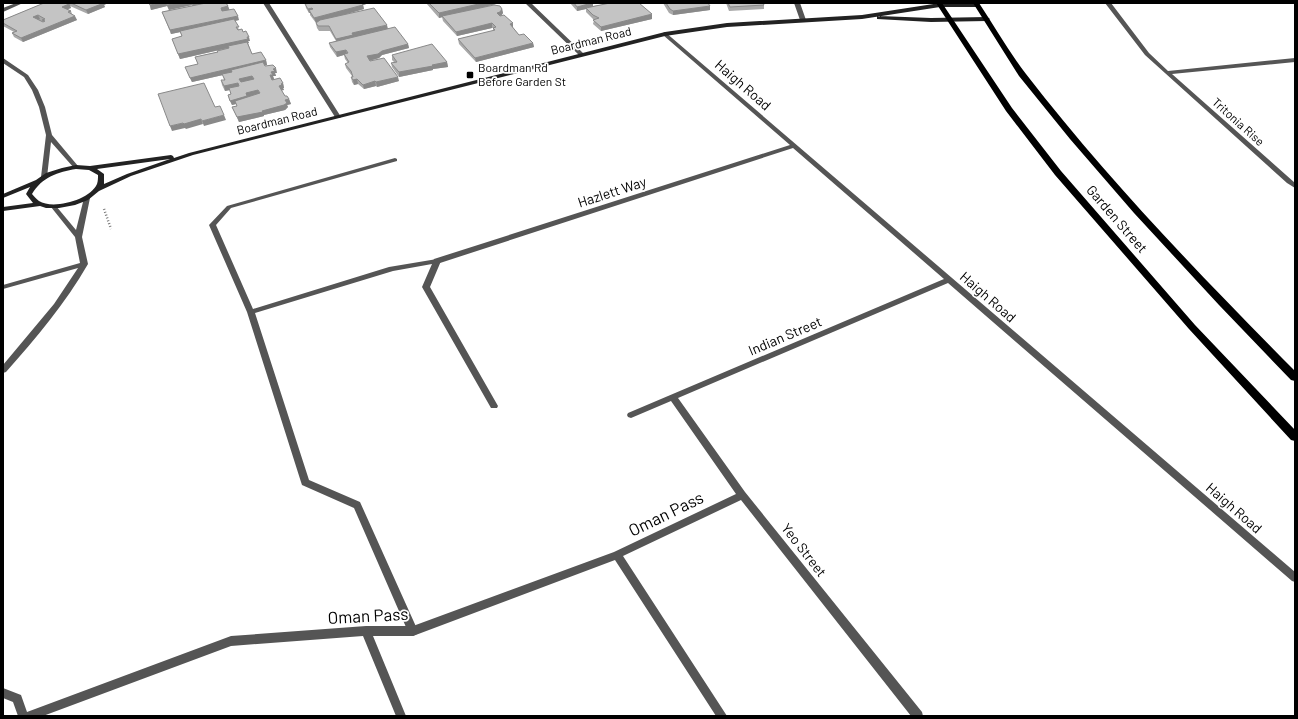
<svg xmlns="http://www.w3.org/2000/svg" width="1298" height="719" font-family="Barlow,sans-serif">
<rect width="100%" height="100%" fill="#fff"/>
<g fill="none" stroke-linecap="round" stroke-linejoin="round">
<path stroke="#777" stroke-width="2.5" stroke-dasharray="1 2" stroke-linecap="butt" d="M104 209 111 229"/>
<path fill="#555" fill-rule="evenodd" d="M395 158 397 159V161L231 208 216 225 253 309 389 267 437 259 441 261 430 287 498 406 497 408H491L422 287 432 264 393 271 255 313 309 480 360 502 418 631 417 634 413 636 409 634 354 508 302 485 301 482 247 312 209 225 227 206Z"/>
<path fill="#555" fill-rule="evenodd" d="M16 3H23L3 12V8Z
M263 3H269L341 117 340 118H336L335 117Z
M525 3H531L583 53V55H579Z
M794 3H800L806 20 805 21 800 20Z
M1105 3H1111L1149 53 1168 71 1295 58V62L1172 74 1295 183V188L1287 183 1145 55Z
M665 32 1295 572V582L1292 581 948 283 678 398 745 492 922 712 923 716H911L741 500 623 556 727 716H716L615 560 413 636H373L406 716H396L363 636 231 646 43 716H18L13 702 3 698V688L21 695 27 712 231 636 366 626H413L614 552 736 494 671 401 631 418 628 417 627 415 628 413 944 279 793 148 440 263H434L433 261 434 259 790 145 663 35V33Z
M3 58 28 75 38 90 45 107 52 135 78 166V168H74L51 142 47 177 44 179 41 177 46 135 39 107 32 90 24 77 3 63Z
M87 196 90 198 82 237 88 264C65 304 36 338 6 372L3 373V365L54 304 78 268 3 289V285L80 263 75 237 51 207 54 205 56 206 76 230 84 198Z"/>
<path fill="#222" fill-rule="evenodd" d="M940 3H977L980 5 977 7H940L862 19 727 27 665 36 193 155 131 176 99 191 88 200 75 205 59 208H46L40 206 3 211V207L33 203 26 194 30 187 3 198V194L36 180 46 173 62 168 76 165 90 166 171 155 173 156 174 158 189 153 665 32 727 23 862 15ZM170 159 127 174 104 184V174L97 169ZM76 169 89 170 98 175C98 178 98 181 97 184 90 200 53 210 39 201 36 199 34 196 32 194 42 177 58 172 76 169Z
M879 16 931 18 987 17 990 19 987 21 931 22 877 19V17Z"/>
<path fill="#000" fill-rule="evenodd" d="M936 3H942L1012 108 1061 171 1195 325 1295 430V441L1291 440 1189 329 1055 175 1006 111Z
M973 3H979C995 27 1009 52 1026 74 1108 180 1201 276 1295 371V381L1291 380 1219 305 1134 213 1070 139 1019 76Z"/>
</g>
<path fill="#a9a9a9" d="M44 3H108L104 5 105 7 88 14 70 6 71 8 67 9 71 11 72 14 77 20 23 42 14 37 12 33 14 32 3 26V20Z
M149 3H226L228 6 229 10 239 20 235 21 239 30 250 41H248L249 43H248L252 54 266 60 267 65H265V66L277 73H275L276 76H273L274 79 283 83 284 88H283L284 90H281L285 96 289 99 291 104 287 105 288 107 285 110 264 115V116L239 122 232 107 237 106 236 104 232 105 228 95 231 94 230 90 225 91 222 85 221 80H224L223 75 192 82 187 71 198 64 195 57 217 52V51L229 48 180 59 172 39 182 36 180 32 171 34 162 12 192 6V5L169 10 167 6 151 10Z
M310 3H369L363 5 364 9 346 14 388 29 408 44 409 48 382 55 379 58 370 61 399 81 377 87 376 86 364 89 358 84 354 85 352 82 351 77H352V76L346 68 345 64 348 63 345 59 344 55 337 57 330 47 329 43 336 41 330 31H319L317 28 316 24 318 22 316 23 310 15V13H309L306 8 305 4Z
M426 3H496V4L482 8 502 9 503 13 501 16 513 28 519 35 533 43 534 47 476 62 459 44 458 39 493 31V28H492L457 36 443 21 442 17 439 18Z
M570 3H594H593V6L607 4V3H639L652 19 601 31 593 24 594 20 586 12V9L577 11Z
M663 3H708L710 10 673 15 669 13Z
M726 3H763L764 5V9L729 11Z
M392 55 447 62 448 67 433 69V70L399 77 392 67 391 63 394 62 392 60Z"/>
<path fill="#898989" d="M67 3H69L71 8 63 11 62 7Z
M101 3H108L104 5 105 7 88 14 86 10Z
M161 3H166L167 6 151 10 150 5Z
M179 3H191L192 5 169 10 167 5Z
M192 3H213L193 7Z
M360 3H369L361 6Z
M483 3H496V4L439 18V13Z
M590 3H594H593V7L586 8V9L577 11V7Z
M363 5 364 9 316 23 314 18Z
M228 6 230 11 222 12 221 8Z
M710 6V10L673 15V11Z
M312 8 313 12 309 10 310 13H309L308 9Z
M502 9 503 13 501 16 497 13Z
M652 14V19L601 31V27Z
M38 15 40 19 35 21 33 17Z
M75 16 77 20 23 42 21 38Z
M238 16 239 20 171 34 170 30Z
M492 23V28L457 36 456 32Z
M513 23V28H510V24Z
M387 25 388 29 337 44 336 39 352 33Z
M249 37 250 41H248L249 43 180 59 178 54Z
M533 43 534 47 476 62 475 58Z
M408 44 409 48 382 55 379 58 368 61 367 56 382 51Z
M346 50 347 54 337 57 336 52Z
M266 60 267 65 192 82 190 78Z
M447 62 448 67 433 69V70L399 77V72L432 65Z
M276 68 277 73H275L276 76H273L274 79 271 80 270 75 273 69Z
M252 76 254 80 240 84 239 79Z
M398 77 399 81 377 87 376 82Z
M357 79 358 84 354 85 353 80Z
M375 81 376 86 364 89 363 85Z
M238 83 239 88 225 91 224 86Z
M283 83 284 88H283L284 90 280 91 279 86 281 84Z
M258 90 260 95 235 101 236 104 232 105 230 101 246 93Z
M289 99 291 104 287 105 288 107 285 110 264 115V116L239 122 237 117 262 111 285 100Z
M224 115 226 120 204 126 202 121Z
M201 119 203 124 186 129 185 128 172 131 170 126Z"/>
<path fill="#c4c4c4" stroke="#898989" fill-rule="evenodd" d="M44 3H68L69 4 62 7 71 11 68 12 75 16 21 38 12 33 17 31 3 23V20ZM38 15 45 19 42 20 45 21 43 22 33 17Z
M71 3H104L86 10Z
M149 3H161L150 5Z
M166 3H179L167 5Z
M206 3H226L228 6 221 8 222 11 234 9 238 16 170 30 162 12Z
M311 3H361L363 5 314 18 309 10 313 9 312 8 308 9 305 4Z
M429 3H483L439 13Z
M574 3H592L577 7Z
M610 3H639L652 14 601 27 593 20 599 18 593 15 586 8Z
M666 3H708L710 6 673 11 670 9Z
M728 3H763L764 5 730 7Z
M494 5 500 6 502 9 500 12 497 13 500 16 504 15 513 23 510 24 519 35 524 34 533 43 475 58 458 39 495 30 493 28 496 27 492 23 456 32 442 16Z
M374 8 387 25 352 33 353 35 336 39 329 26H318L316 23 320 20Z
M234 19 239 27H236L238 30 242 29 243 32 246 31 249 37H247L248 39 178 54 172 39 182 36 180 31Z
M395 27 408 44 382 51 378 54 367 56 370 61 384 58 398 77 376 82 375 81 363 85 357 79 353 80 351 77H353L351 71 345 64 349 62 344 54 348 53 346 50 336 52 329 43Z
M247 42 252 54 261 52 266 60 190 78 185 67 198 64 195 57 218 52 217 51 229 48 228 46Z
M432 44 447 62 432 65 433 66 399 72 391 63 397 62 392 55Z
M263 62 265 66 273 65 276 68 273 69 275 71 271 72 273 75H270L272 80 280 78 283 83 281 84 282 85 279 86 285 96H287L289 99 285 100 287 103 284 105 262 111 263 112 237 117 232 107 237 106 235 101 260 93 258 90 246 93 247 96 230 101 228 95 231 94 229 88 239 86 238 83 224 86 221 80H225L222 74 232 72 231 70ZM252 76 254 79 241 82 239 79Z
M204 83 215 107 220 106 224 115 202 121 201 119 184 124 183 123 170 126 158 94Z"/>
<rect fill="#000" stroke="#fff" stroke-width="1.5" x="466" y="71" width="8" height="8" rx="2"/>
<g text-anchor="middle" stroke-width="3.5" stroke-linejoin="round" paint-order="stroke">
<g font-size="12" fill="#000" stroke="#fff">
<text transform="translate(591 41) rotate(-14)" y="4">Boardman Road</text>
<text transform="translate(277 121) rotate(-14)" y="4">Boardman Road</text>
<text transform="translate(1238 122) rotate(42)" y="4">Tritonia Rise</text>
</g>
<g font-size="12" fill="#000" stroke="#fff" text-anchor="start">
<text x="478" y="72">Boardman Rd<tspan x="478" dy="14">Before Garden St</tspan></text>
</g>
<g font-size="14" fill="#000" stroke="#fff">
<text transform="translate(743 85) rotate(41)" y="5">Haigh Road</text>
<text transform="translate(612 192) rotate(-18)" y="5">Hazlett Way</text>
<text transform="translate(1117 219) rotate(49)" y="5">Garden Street</text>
<text transform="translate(988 297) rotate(41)" y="5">Haigh Road</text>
<text transform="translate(785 336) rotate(-23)" y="5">Indian Street</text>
<text transform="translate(1234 508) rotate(41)" y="5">Haigh Road</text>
<text transform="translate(804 550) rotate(52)" y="5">Yeo Street</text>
</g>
<g font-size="17" fill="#000" stroke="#fff">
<text transform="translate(666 514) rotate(-26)" y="6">Oman Pass</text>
<text transform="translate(368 616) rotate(-3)" y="6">Oman Pass</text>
</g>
</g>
<rect width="1298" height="719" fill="none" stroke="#000000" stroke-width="8"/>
</svg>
